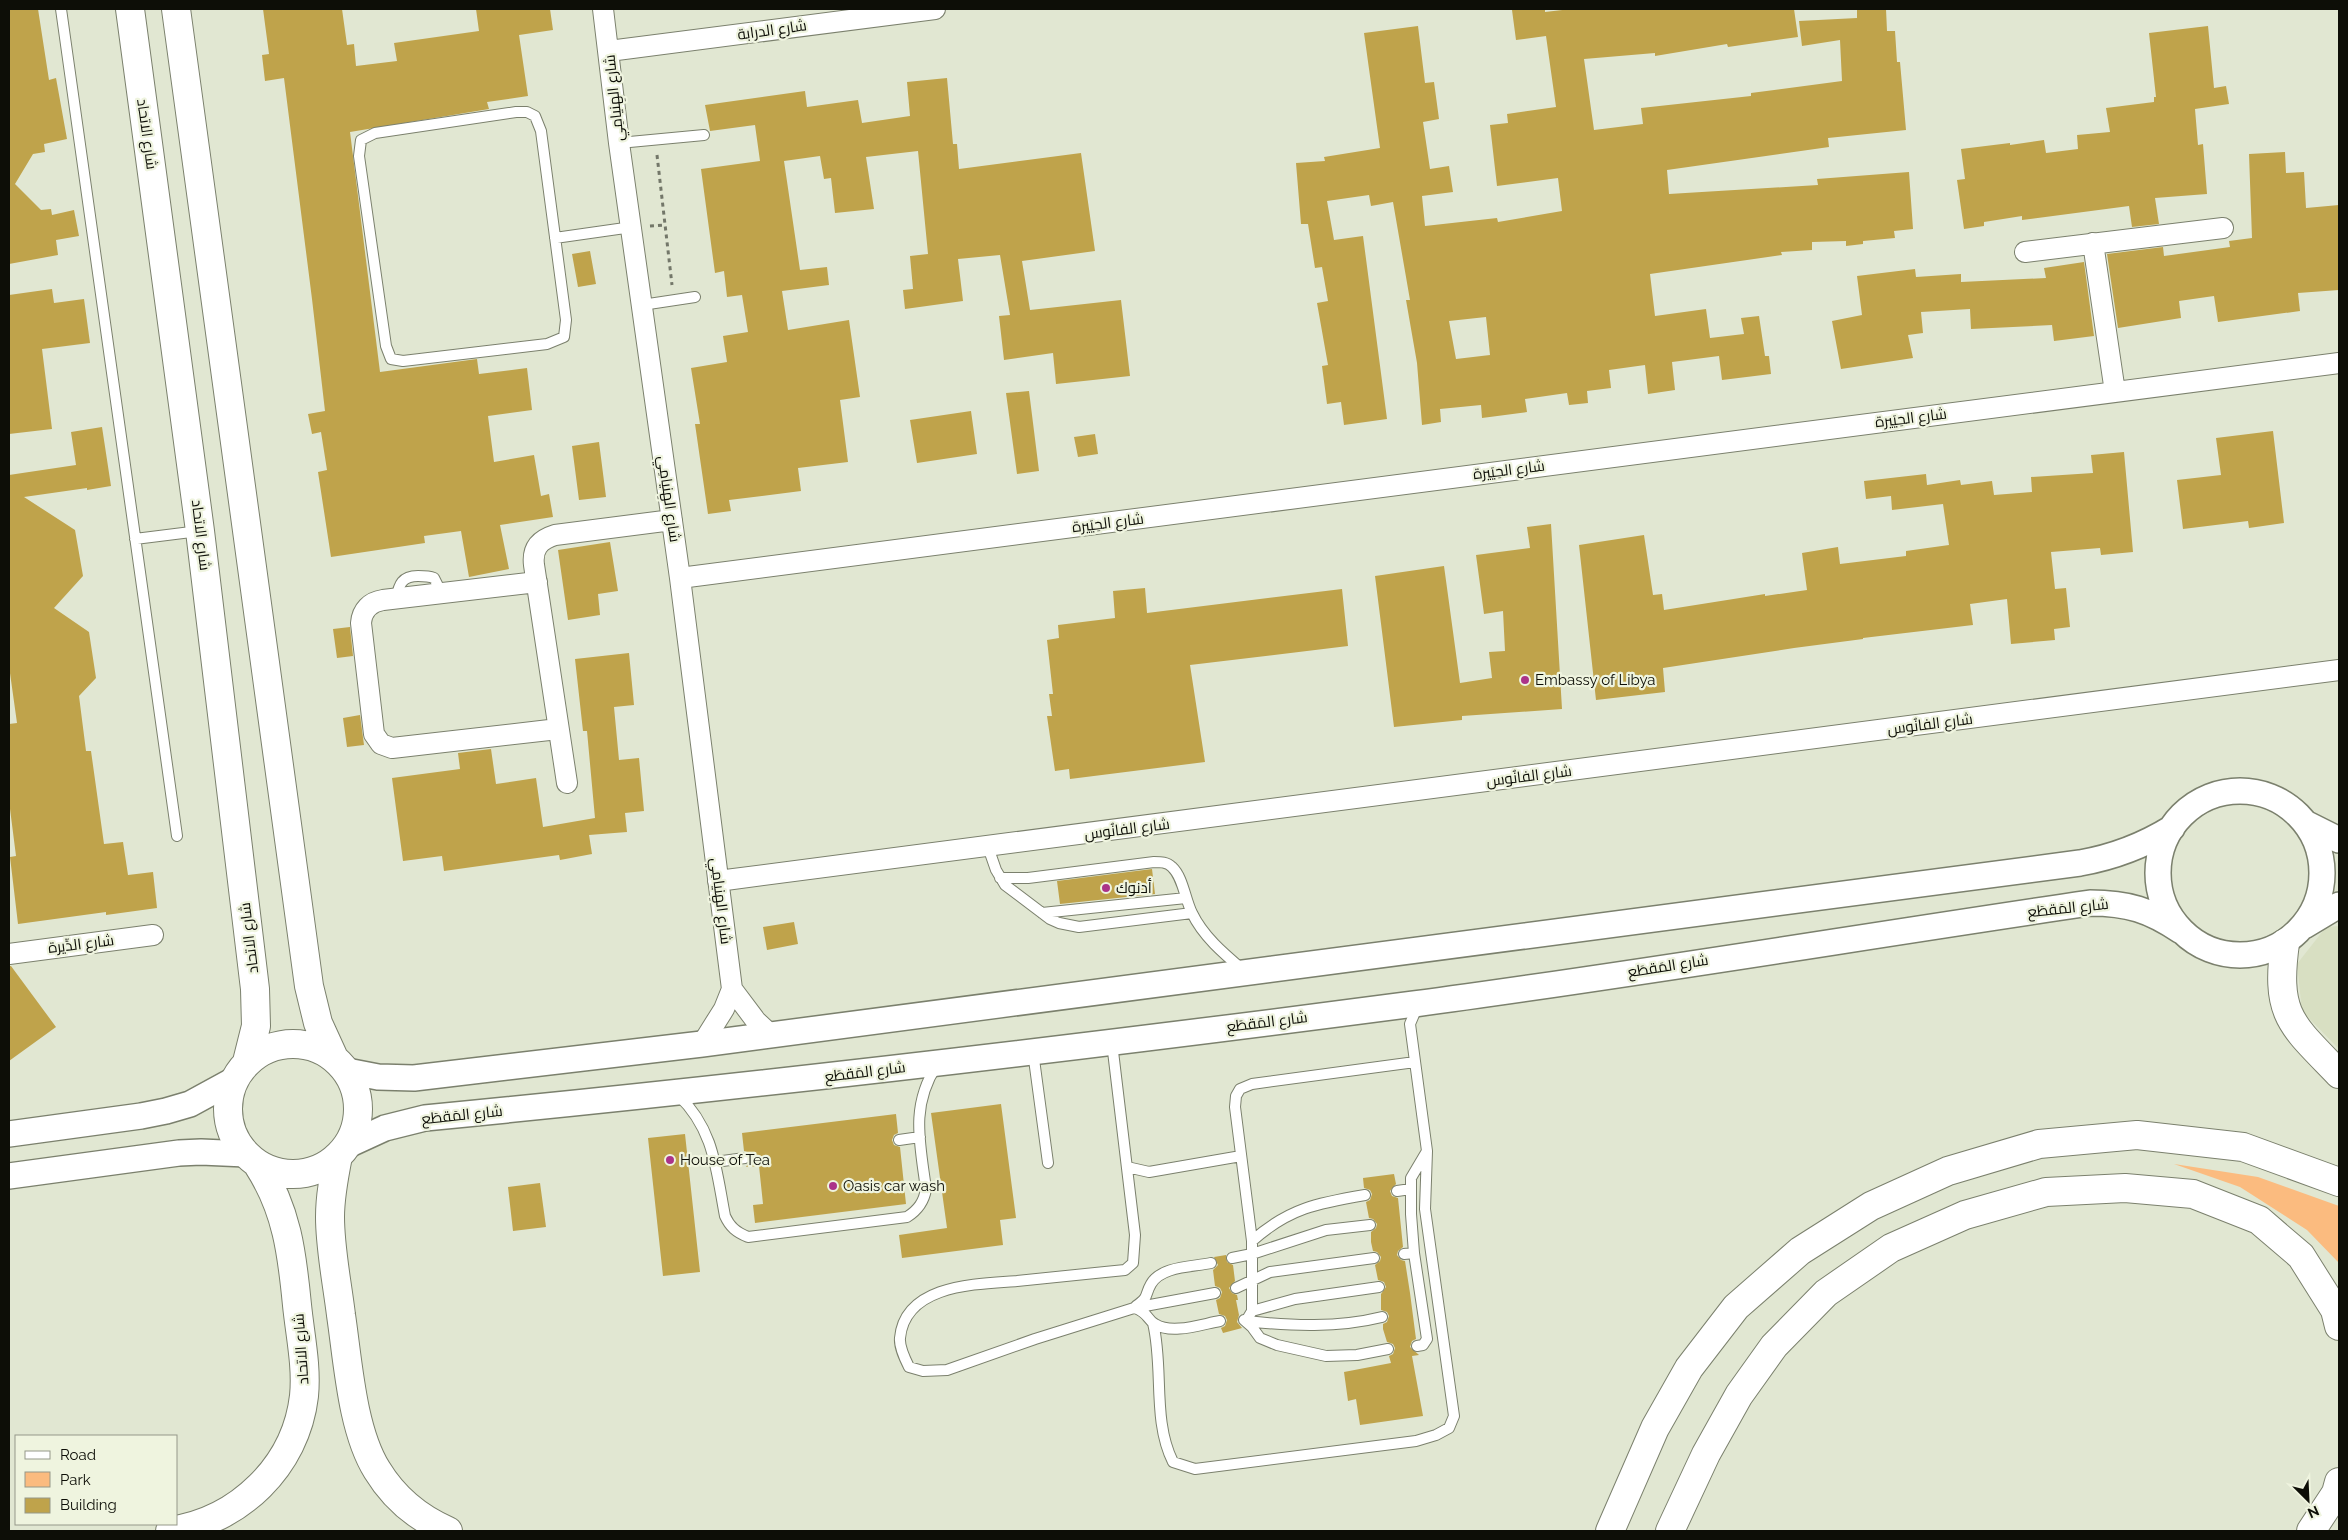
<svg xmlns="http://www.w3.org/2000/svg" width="2348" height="1540" font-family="Raleway,Cairo,sans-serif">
<rect width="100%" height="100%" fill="#e1e7d2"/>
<path fill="#d8dfc2" d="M2339 926V1049L2302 1011 2297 964 2326 927Z"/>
<path fill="#fbbb7f" d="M2174 1164 2258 1177 2339 1206V1263L2307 1230 2240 1187Z"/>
<path fill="#bfa34b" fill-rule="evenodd" d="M9 9H38L49 80 56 78 67 139 44 144 45 152 33 154 15 184 41 210 51 209 52 215 74 210 79 236 56 240 58 255 9 264Z
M263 9H342L347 45 354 44 356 66 397 61 394 43 479 31 476 9H550L553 30 519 35 528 96 487 102 489 109 350 132 380 372 477 359 479 374 527 368 532 410 488 416 494 462 534 455 541 496 549 494 553 517 500 525 509 569 469 577 461 531 424 536 425 543 331 557 318 472 327 470 321 432 312 434 308 414 325 411 312 299 284 78 265 81 262 55 269 54Z
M1521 9H1545V12L1571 9H1794L1798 37 1728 47 1727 44 1655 56V53L1584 59 1594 130 1643 124 1641 108 1751 96V93L1842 81 1840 40 1802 46 1799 21 1857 18V9H1886L1887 31H1895L1897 62H1900L1906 130 1828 138 1829 147 1667 170 1669 194 1818 185 1817 179 1909 172 1913 229 1894 231 1895 238 1863 241V244L1846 246V241L1812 242V250L1781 252 1782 255 1650 274 1655 316 1706 309 1710 338 1744 334 1741 318 1759 316 1765 356H1769L1771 374 1722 380 1719 356 1672 362 1675 390 1648 394 1645 365 1609 370 1611 388 1587 391 1588 403 1569 405 1567 393 1525 399 1527 412 1482 418 1481 405 1440 409 1441 422 1422 425 1417 363 1406 300H1410L1393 202 1371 206 1369 195 1327 201 1334 240 1363 236 1387 419 1344 425 1341 402 1327 404 1322 366 1328 365 1317 303 1328 301 1322 267 1315 268 1308 224H1301L1296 163 1325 161 1324 157 1380 148 1364 33 1418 26 1425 83 1434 82 1439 119 1423 122 1430 169 1449 166 1453 192 1422 196 1425 226 1497 218 1498 222 1562 211 1558 178 1497 186 1490 125 1508 123 1507 114 1556 107 1546 36 1516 40 1512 10ZM1486 317 1490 355 1456 359 1449 321Z
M2208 26 2214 88 2226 86 2229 104 2195 109 2198 145 2203 144 2207 194 2155 198 2159 224 2132 227 2129 206 2022 220V216L1984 222V226L1964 229 1957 180 1965 179 1961 149 2010 143V145L2044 140 2046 153 2078 149 2077 135 2110 132 2106 108 2154 102V97H2156L2149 33Z
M947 78 953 144H957L959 169 1081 153 1095 251 1022 261 1030 310 1121 300 1130 376 1056 384 1053 353 1004 360 999 316 1010 315 1000 255 958 259 963 301 905 309 903 290 913 289 910 256 928 254 918 151 866 157 874 209 835 213 831 178 824 179 820 156 784 161 800 270 827 267 829 285 782 291 788 330 849 320 860 397 840 400 848 462 798 468 801 491 729 500 731 511 708 514 695 424H700L691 368 727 362 723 336 748 332 742 295 727 297 724 271 715 273 701 169 760 161 755 125 710 131 705 105 805 91 807 107 858 100 862 123 910 116 907 82Z
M2285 152 2286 173 2304 172 2306 208 2339 205V290L2298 293 2300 311 2218 322 2214 296 2179 301 2181 318 2118 328 2107 254 2163 247 2164 256 2230 247 2229 241 2252 238 2249 154Z
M590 251 596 284 578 287 572 254Z
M2084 262 2094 336 2054 341 2052 325 1971 329 1970 309 1921 312 1923 333 1908 335 1913 358 1841 369 1832 321 1862 315 1857 276 1915 269 1916 277 1961 274V282L2046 278 2044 268Z
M52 289 54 303 84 299 90 343 42 349 52 429 9 434V295Z
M1029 391 1039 471 1017 474 1006 393Z
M971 411 977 454 917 463 910 420Z
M102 427 111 486 87 490V488L24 497 75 530 83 576 54 608 89 632 96 678 79 696 86 751H91L104 844 123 842 128 875 153 872 157 908 106 915V912L18 924 10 857 16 856 9 801V724L17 723 9 666V475L76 465 71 432Z
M2273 431 2284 523 2249 528 2248 521 2183 529 2177 480 2221 475 2216 438Z
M1095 434 1098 454 1078 457 1074 437Z
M599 442 606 497 579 500 572 446Z
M2124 452 2133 552 2101 555 2100 548 2051 552 2055 589 2066 588 2070 627 2054 629 2055 640 2011 644 2007 599 1970 604 1973 625 1863 638V639L1794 648 1663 668 1665 692 1596 700 1579 545 1644 535 1653 595 1662 594 1664 610 1765 594V596L1807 590 1802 553 1838 547 1840 564 1906 556V551L1949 545 1943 504 1892 510 1891 496 1866 499 1864 481 1926 474 1927 485 1960 480 1961 485 1992 481 1994 495 2032 492 2031 477 2093 473 2091 455Z
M1551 524 1562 709 1462 716V720L1394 727 1375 576 1444 566 1460 683 1492 678 1489 652 1505 651 1503 611 1484 614 1476 555 1530 548 1527 527Z
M610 542 618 591 598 594 600 615 568 620 558 550Z
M1145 588 1147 613 1342 589 1348 646 1190 665 1205 762 1070 779 1069 769 1055 771 1047 716H1052L1049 694H1053L1047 640 1059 638 1058 625 1115 618 1113 591Z
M350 627 353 656 337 658 333 629Z
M629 653 634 705 614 707 619 760 639 758 644 811 625 813 627 832 589 835 592 854 560 860 559 855 444 871 442 856 403 861 392 778 460 769 458 753 491 749 496 784 536 778 543 827 595 818 587 731H583L575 659Z
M360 715 364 745 347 747 343 718Z
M1152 869 1155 894 1060 904 1057 881Z
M794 922 798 944 767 950 763 927Z
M9 966H11L56 1027 9 1061Z
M1001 1104 1016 1218 1000 1220 1003 1245 902 1258 899 1235 947 1228 931 1113Z
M896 1114 898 1133 894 1135 892 1140 894 1145 900 1147 906 1204 755 1223 753 1205 763 1204 759 1166 746 1167 752 1158 750 1153 744 1151 742 1133Z
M685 1134 700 1272 663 1276 648 1138Z
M1394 1174 1396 1184 1390 1191 1392 1196 1398 1198 1403 1247 1398 1251 1397 1255 1401 1260 1405 1261 1410 1293 1416 1339 1412 1341 1410 1347 1419 1355 1412 1356 1423 1416 1360 1425 1356 1399 1348 1401 1344 1372 1391 1363 1389 1356 1393 1354 1395 1348 1393 1344 1387 1342 1383 1329V1324L1387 1322 1389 1316 1387 1312 1381 1310V1294L1386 1287 1384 1282 1378 1280 1375 1265 1380 1261 1381 1257 1377 1252 1373 1251 1371 1242V1232L1376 1228 1377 1224 1373 1219 1369 1218 1366 1202 1370 1200 1372 1194 1370 1190 1364 1188 1363 1178Z
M540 1183 546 1227 513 1231 508 1187Z
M1226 1255 1227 1262 1233 1265 1235 1281 1229 1288 1232 1293 1237 1295 1238 1300H1236L1239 1315 1237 1322 1242 1328 1223 1333 1221 1328 1225 1326 1227 1320 1225 1316 1219 1314 1216 1300 1220 1298 1222 1292 1220 1288 1215 1286 1213 1270 1218 1265 1214 1257Z"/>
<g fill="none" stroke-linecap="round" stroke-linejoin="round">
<g stroke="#7b806d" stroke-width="12">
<path id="service" d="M61 9 177 836
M516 112H527L535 116 541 131 566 320 564 337 547 344 403 361 391 359 386 346 359 156 361 140 375 133Z
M619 143 704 135
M555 238 632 227
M642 305 695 297
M135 539 199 531
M396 599C399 584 402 576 418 576 424 576 429 576 434 578L442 594
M988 847 996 870 1005 885 1050 919 1059 923 1079 927 1192 913
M1000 878H1028L1154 862C1161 862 1167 862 1172 867 1183 877 1185 899 1192 913 1203 936 1223 953 1243 970
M1042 913 1186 898
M1112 1043 1135 1235 1133 1263 1125 1270 1105 1272C1076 1275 1046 1278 1017 1281 977 1284 905 1284 900 1338 899 1347 905 1359 909 1367L923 1371 947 1370 1035 1339 1134 1308 1215 1293
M1033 1052 1048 1163
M678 1095C714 1129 716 1169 725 1216 730 1227 736 1232 748 1237L907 1217C918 1210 924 1202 926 1189 920 1143 910 1106 937 1065
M899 1140 920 1137
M715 1162 745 1158
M1127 1167 1149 1172 1241 1156
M1397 1191 1411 1189
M1252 1241C1289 1208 1318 1203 1365 1195
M1414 1253 1427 1339 1423 1345 1417 1346
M1404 1254 1414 1253 1411 1214V1178L1427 1151 1410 1024 1418 1005
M1232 1258 1252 1254 1326 1230 1370 1225
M1236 1288 1270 1272 1374 1258
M1136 1306C1150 1296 1144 1296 1151 1284 1161 1266 1193 1267 1211 1263
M1135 1308C1150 1314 1146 1319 1155 1324 1172 1335 1202 1324 1220 1321
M1252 1311 1295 1299 1379 1287
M1382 1317C1338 1328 1291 1326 1246 1321L1252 1311V1241L1235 1107 1236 1096 1240 1089 1252 1084 1415 1062
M1244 1320 1252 1327 1260 1338 1277 1345 1326 1356 1357 1355 1388 1349
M1153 1323C1164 1368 1152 1420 1173 1462L1195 1469 1416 1441 1436 1435 1449 1428 1454 1416 1425 1209 1427 1151"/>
</g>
<g stroke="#7b806d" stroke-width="22">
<path id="minor" d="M603 9 619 143 680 578 732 989 756 1021 771 1035
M609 51 935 9
M2093 243 2115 392
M2025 252 2223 228
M680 578 2339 363
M537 582 383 600C370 602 362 610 361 623L374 734 381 744 392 748 558 729
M567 783 534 565C532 549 539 540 555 535L672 520
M718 881 2339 670
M9 954 153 935
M702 1044 724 1009 732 989"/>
</g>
<g stroke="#7b806d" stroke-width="28">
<path id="tertiary" d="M2158 873a82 82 0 1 1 164 0a82 82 0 1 1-164 0Z
M2307 824 2339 840
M2304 926 2339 905
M347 1071 378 1077 414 1078 702 1044 2080 863C2114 857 2143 846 2172 828
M9 1134 141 1116 166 1111 190 1104 234 1080
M348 1145 385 1128 425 1118C755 1086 1085 1047 1414 1004 1640 974 1865 936 2090 903 2128 903 2150 910 2181 931
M9 1176 179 1153 201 1152 246 1154"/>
</g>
<g stroke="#7b806d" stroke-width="30">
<path id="secondary" d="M130 9 200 531 255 989 256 1026 247 1062
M176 9 309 986 318 1023 334 1058
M228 1109a65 65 0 1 1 130 0a65 65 0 1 1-130 0Z
M338 1156C334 1176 330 1196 330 1217 330 1249 337 1282 341 1315 348 1362 352 1430 377 1470 394 1498 418 1518 448 1531
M170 1531C239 1521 296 1466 304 1396 307 1366 300 1335 297 1305 292 1253 287 1210 258 1165"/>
</g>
<g stroke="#7b806d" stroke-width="30">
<path id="trunk" d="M2285 943C2275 1016 2291 1024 2339 1074
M1610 1531 1655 1428 1689 1368 1736 1307 1800 1251 1871 1206 1948 1171 2039 1144 2137 1135 2243 1147 2339 1182
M1670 1531 1706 1454 1739 1395 1774 1346 1826 1293 1891 1248 1965 1215 2046 1192 2125 1188 2193 1194 2259 1220 2301 1256 2335 1310 2339 1326
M2311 1531 2336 1493 2339 1482"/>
</g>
<path stroke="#737769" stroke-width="3" stroke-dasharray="4 4" stroke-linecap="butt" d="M657 155 672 285
M650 226 665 225"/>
<use href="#service" stroke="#fff" stroke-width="10"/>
<use href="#minor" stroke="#fff" stroke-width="20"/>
<use href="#tertiary" stroke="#fff" stroke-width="25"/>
<use href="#secondary" stroke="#fff" stroke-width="28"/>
<use href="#trunk" stroke="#fff" stroke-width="28"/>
</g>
<g fill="#ab3389" stroke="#eff4df" stroke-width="2">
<circle cx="1525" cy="680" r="5"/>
<circle cx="1106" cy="888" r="5"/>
<circle cx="670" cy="1160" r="5"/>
<circle cx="833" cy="1186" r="5"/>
</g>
<g text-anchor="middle" stroke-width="4.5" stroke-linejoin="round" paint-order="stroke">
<g font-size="15" fill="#0d0e07" stroke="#eff4df">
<text transform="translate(772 30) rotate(-8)" y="5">شارع الدرابة</text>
<text transform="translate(614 98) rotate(-96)" y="5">شارع الهِنيامِي</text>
<text transform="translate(147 134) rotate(82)" y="5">شارع الاتحاد</text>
<text transform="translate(1911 418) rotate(-7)" y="5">شارع الحِيَيرة</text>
<text transform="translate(1509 470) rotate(-7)" y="5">شارع الحِيَيرة</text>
<text transform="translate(669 499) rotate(82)" y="5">شارع الهِنيامِي</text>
<text transform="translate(1108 523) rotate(-7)" y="5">شارع الحِيَيرة</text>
<text transform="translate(201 535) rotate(83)" y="5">شارع الاتحاد</text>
<text transform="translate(1930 724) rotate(-7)" y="5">شارع الفانُوس</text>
<text transform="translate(1529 776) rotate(-7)" y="5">شارع الفانُوس</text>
<text transform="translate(1127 829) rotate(-7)" y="5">شارع الفانُوس</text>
<text transform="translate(721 901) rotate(83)" y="5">شارع الهِنيامِي</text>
<text transform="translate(2068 908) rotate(-6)" y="5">شارع المَقطَع</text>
<text transform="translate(249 938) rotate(-97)" y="5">شارع الاتحاد</text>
<text transform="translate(81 944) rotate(-7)" y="5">شارع الدِّيرة</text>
<text transform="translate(1668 966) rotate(-9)" y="5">شارع المَقطَع</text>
<text transform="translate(1267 1022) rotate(-7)" y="5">شارع المَقطَع</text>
<text transform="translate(865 1072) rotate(-7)" y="5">شارع المَقطَع</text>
<text transform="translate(462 1115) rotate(-6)" y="5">شارع المَقطَع</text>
<text transform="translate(301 1349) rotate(-94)" y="5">شارع الاتحاد</text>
</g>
<g font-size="15" fill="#0d0e07" stroke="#eff4df" text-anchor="start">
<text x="1535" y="685">Embassy of Libya</text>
<text x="1116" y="893">أدنوك</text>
<text x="680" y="1165">House of Tea</text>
<text x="843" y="1191">Oasis car wash</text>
</g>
</g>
<rect width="2348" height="1540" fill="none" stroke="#0d0e07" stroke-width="20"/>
<rect x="15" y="1435" width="162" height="90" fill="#eff4df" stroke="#959889"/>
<rect x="25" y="1451" width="25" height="8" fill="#ffffff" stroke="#959889"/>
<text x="60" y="1460" font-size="15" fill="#0d0e07">Road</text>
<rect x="25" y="1472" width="25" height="15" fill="#fbbb7f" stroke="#959889"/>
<text x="60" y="1485" font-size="15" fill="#0d0e07">Park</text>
<rect x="25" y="1498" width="25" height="15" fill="#bfa34b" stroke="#959889"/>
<text x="60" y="1510" font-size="15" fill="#0d0e07">Building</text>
<g transform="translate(2308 1500) rotate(156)" stroke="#eff4df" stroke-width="4" paint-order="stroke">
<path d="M0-4L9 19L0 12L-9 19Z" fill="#0d0e07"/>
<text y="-8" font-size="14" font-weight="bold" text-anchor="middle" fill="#0d0e07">N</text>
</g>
</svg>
